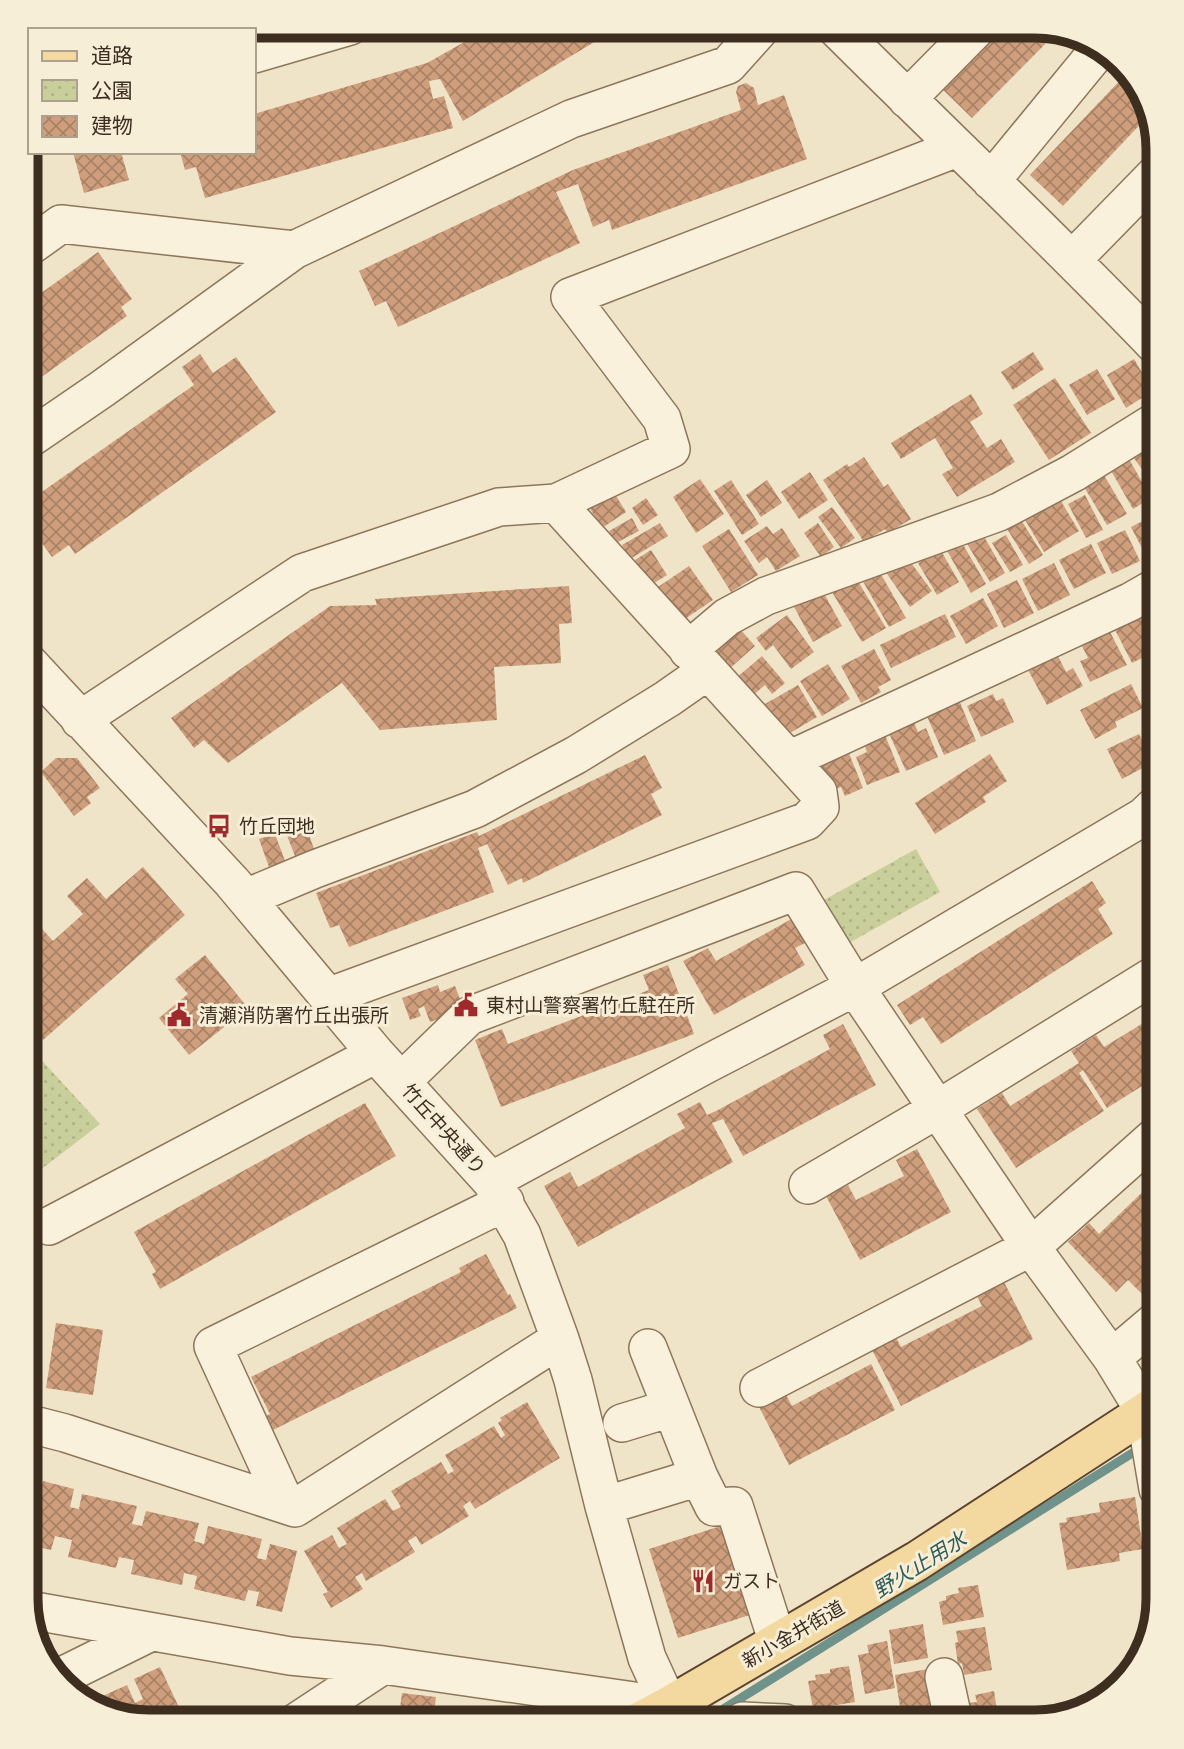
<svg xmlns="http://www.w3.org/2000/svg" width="1184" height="1749" font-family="'Source Serif 4','Noto Sans JP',serif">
<defs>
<pattern id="park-dots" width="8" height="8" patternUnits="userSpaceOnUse" patternTransform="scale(1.75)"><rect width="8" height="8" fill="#c9cf9b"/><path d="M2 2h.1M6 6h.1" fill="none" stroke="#aeb285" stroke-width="1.8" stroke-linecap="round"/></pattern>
<pattern id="building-cross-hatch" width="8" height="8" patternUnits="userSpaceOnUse" patternTransform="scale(1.75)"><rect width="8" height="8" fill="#cf9f7d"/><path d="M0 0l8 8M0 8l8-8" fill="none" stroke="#a98266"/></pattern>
</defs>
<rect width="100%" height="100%" fill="#f0e4c8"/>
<path fill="url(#park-dots)" d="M149 26H289L254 36V30H131Z
M916 849 940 892 849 943 824 900Z
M26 1043 100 1124 26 1181Z"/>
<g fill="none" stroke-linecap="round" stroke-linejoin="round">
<path stroke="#6f938a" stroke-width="9" d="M701 1723 1142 1447"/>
</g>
<path fill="url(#building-cross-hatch)" d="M493 26H621L463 121 440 79 429 81 433 99 444 96 453 128 205 198 196 167 185 170 180 152H254V114L427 63Z
M994 26H1042L1058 31 972 118 937 84Z
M1127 73 1141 88 1149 115 1063 206 1030 175Z
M746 83 754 88 758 105 784 95 807 159 612 230 609 220 593 227 578 184 556 192 580 243 398 327 386 301 375 306 359 271 573 170 741 110 736 92 738 86Z
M73 152H121L129 180 84 193Z
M98 252 132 299 121 307 127 316 26 388V304Z
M1033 352 1044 369 1013 390 1001 372Z
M200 354 213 373 236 357 276 412 75 554 69 545 52 557 26 521V503L194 385 182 367Z
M1134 359 1153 391 1126 408 1107 375Z
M1097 369 1115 399 1087 415 1069 385Z
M1055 378 1091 433 1049 460 1013 405Z
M971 394 983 414 970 422 987 448 1001 439 1015 462 957 497 942 474 953 468 935 438 901 459 891 443Z
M1155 441 1158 444V491L1133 457Z
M864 457 884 487 888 484 911 519 888 533 885 529 864 542 823 480 847 464 849 467Z
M1129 459 1151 498 1133 509 1110 469Z
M1101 470 1127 514 1107 525 1081 482Z
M810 472 828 500 799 519 781 492Z
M700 479 724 514 696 533 673 497Z
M731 480 759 524 742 535 714 491Z
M767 480 782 503 761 517 746 495Z
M613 491 626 512 602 528 589 507Z
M1056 493 1079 531 1044 552 1021 513Z
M1085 495 1103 530 1086 538 1068 504Z
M646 498 658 515 643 525 632 508Z
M832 507 855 538 841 548 818 517Z
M1158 513V550L1146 556 1131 527Z
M1018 515 1043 555 1029 564 1004 524Z
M632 518 639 531 616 543 609 531Z
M660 523 668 536 630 559 622 545Z
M818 523 834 547 821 557 804 533Z
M767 526 773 534 782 528 800 556 776 571 767 557 759 563 744 541Z
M729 529 758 575 731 592 702 546Z
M1125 530 1140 561 1112 574 1097 543Z
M982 533 1005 573 990 582 966 542Z
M1006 535 1023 565 1010 572 992 543Z
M961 541 986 584 971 593 946 549Z
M1091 544 1106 573 1074 589 1059 560Z
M940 549 959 582 937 595 918 563Z
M651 550 667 575 651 585 635 560Z
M906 556 932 591 910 607 885 571Z
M1054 563 1070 595 1038 611 1022 579Z
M689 566 713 600 682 621 658 587Z
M878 569 906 618 889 627 861 578Z
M856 578 886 628 862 642 832 592Z
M1017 580 1034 613 1004 628 987 594Z
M569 586 572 623 559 624 561 663 494 667 497 720 380 730 342 683 228 763 204 740 194 748 171 718 330 606 377 605 375 599Z
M822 590 842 626 813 642 793 605Z
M983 598 998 626 966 644 950 616Z
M1153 603 1158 613V650L1132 663 1112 624Z
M945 614 956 637 891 668 880 645Z
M787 615 814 652 791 669 773 645 766 651 756 638Z
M739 628 755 646 727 671 711 654Z
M1108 628 1127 665 1090 682 1080 661 1088 658 1080 642Z
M874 649 891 680 878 687 881 692 861 703 841 666Z
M1057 654 1066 672 1073 668 1083 686 1047 705 1028 670Z
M762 656 785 683 772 694 765 685 751 697 735 679Z
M828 664 850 699 822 716 800 681Z
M1131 684 1143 708 1115 722 1117 727 1095 739 1080 710Z
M798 685 817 717 785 736 765 704Z
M993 694 996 701 1003 698 1014 722 981 737 967 706Z
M959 700 976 741 944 755 926 714Z
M913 720 918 732 926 728 938 757 906 771 888 731Z
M883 730 900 772 867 785 856 757 867 752 862 739Z
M1139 734 1154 762 1122 779 1107 749Z
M846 746 863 788 845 796 841 787 830 791 817 757Z
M990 754 1007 781 983 797 986 802 935 834 915 803Z
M645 755 662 788 651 794 662 815 523 883 522 878 508 885 487 844 478 848 494 892 349 947 339 925 330 928 316 893 477 832 479 836Z
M56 758H77L100 788 87 797 91 803 74 816 41 772Z
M304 821 314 849 295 856 284 828Z
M275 834 285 861 269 867 259 839Z
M143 867 185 915 43 1040 26 1022V911L53 941 83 914 67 896 87 878 106 899Z
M1092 881 1106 903 1098 909 1113 934 941 1044 923 1017 910 1025 897 1005Z
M1158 914V948L1142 924Z
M795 917 809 941 795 948 805 965 714 1015 683 961 708 948 716 961Z
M205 955 248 1008 189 1055 159 1018 188 994 175 979Z
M668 965 694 1034 501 1107 475 1040 502 1029 508 1044 649 990 643 975Z
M438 985 440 992 455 986 464 1010 430 1022 424 1006 418 1009 421 1016 410 1020 402 998Z
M1158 1014V1076L1107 1108 1083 1070 1079 1073 1104 1111 1016 1168 977 1109 1002 1093 1010 1106 1079 1063 1071 1051 1096 1035 1104 1047Z
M843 1024 876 1085 743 1156 723 1119 712 1123 733 1162 578 1247 544 1186 570 1172 578 1187 685 1128 677 1114 700 1102 707 1115 718 1110 830 1049 823 1035Z
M365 1103 396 1156 160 1289 152 1274 156 1272 134 1232Z
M917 1149 951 1212 860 1260 826 1196 848 1185 856 1200 904 1176 896 1160Z
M1158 1177V1251L1146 1262 1158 1275V1283L1144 1296 1128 1280 1116 1292 1068 1242 1089 1223 1099 1234Z
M486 1254 508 1295 510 1294 517 1308 273 1430 266 1416 270 1414 251 1377 461 1272 459 1268Z
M1003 1280 1033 1339 901 1406 870 1346 894 1334 901 1347 982 1306 976 1294Z
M56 1323 103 1330 93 1395 46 1388Z
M871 1364 895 1410 789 1465 758 1405 784 1391 792 1406Z
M527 1402 560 1458 475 1509 470 1501 463 1506 469 1516 421 1545 416 1536 408 1541 415 1552 366 1581 362 1573 355 1577 363 1589 331 1608 323 1594 328 1592 304 1551 332 1535 339 1548 347 1544 337 1528 385 1499 393 1511 401 1507 391 1491 441 1462 448 1474 454 1471 445 1455 494 1426 501 1438 505 1435 498 1423 502 1420 500 1418Z
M43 1481 74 1489 70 1507 79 1509 82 1494 137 1506 132 1524 142 1526 146 1511 199 1523 194 1541 204 1544 208 1526 262 1539 257 1558 266 1560 270 1544 297 1551 282 1612 256 1606 259 1592 248 1590 245 1601 194 1589 197 1576 184 1573 182 1585 131 1574 134 1560 119 1557 116 1568 68 1557 72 1540 55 1536 51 1550 28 1545Z
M1135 1497 1143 1549 1119 1553 1120 1561 1067 1570 1059 1523 1067 1522 1066 1518 1100 1512 1099 1503Z
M727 1524 756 1613 678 1638 649 1549Z
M978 1585 984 1617 943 1625 939 1602 946 1600V1596L959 1593 958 1588Z
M923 1624 928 1658 894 1664 889 1630Z
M985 1627 992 1670 964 1675 962 1663 958 1664 955 1643 958 1642 956 1631Z
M887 1641 895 1688 865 1694 858 1655 869 1653 867 1645Z
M849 1666 855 1702 813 1709 808 1681 816 1680 815 1675 830 1673V1669Z
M160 1667 185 1720 179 1723H142L85 1704 127 1685 135 1703 143 1699 134 1679Z
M928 1669 934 1707 901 1713 895 1675Z
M994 1691 999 1723H964L960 1704 977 1702 975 1695Z
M402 1693 436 1697 433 1723H398Z
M525 1706 534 1719 549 1708 557 1719 552 1723H519L514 1715Z
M458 1707H489L488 1723H458Z"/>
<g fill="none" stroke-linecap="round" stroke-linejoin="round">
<g stroke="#8d765c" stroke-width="40">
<path id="minor" d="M834 26C942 134 1053 238 1158 348
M254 54 350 26
M907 99 979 26
M991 181 1101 47
M26 249 61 224 294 250
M1073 259 1158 172
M26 441 102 389 294 250 571 119 728 65 763 26
M688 650 727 617 766 596 999 512 1073 473 1158 420
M26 660 232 882 376 1054 491 1181 522 1235 560 1339 573 1380 604 1506 647 1658 669 1706
M80 720 302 573 499 507 556 503 671 449 662 419 570 297 957 148
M789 760 1130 602 1158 586
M246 898 315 869 475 809 576 755 667 699 707 671
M330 996 807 821 820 807 818 792 556 503
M401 1082 469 1016 796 891 855 987 1031 1247 1112 1358 1145 1412 1158 1489
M491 1181 705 1065 855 987 1143 817 1158 803
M808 1185 938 1109 1158 973
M49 1226 376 1054
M648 1348 699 1477 714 1507 734 1506 778 1643
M1112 1358 1158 1319
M759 1388 1031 1247 1158 1134
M26 1423 65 1433 295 1508 560 1339
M622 1423 671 1408
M286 1505 213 1346 505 1202
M604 1506 699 1477
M29 1610 290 1656 383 1665 669 1706
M944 1677 954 1723
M58 1678 151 1632
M743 1721 785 1723
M295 1723 383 1665"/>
</g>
<g stroke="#5b4430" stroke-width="42">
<path id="major" d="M637 1723 669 1706 917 1561 1158 1404"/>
</g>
<use href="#minor" stroke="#faf1dc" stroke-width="37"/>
<use href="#major" stroke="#f3d9a0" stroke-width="38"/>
</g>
<defs>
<g id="bus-bare" transform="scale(1.89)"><path d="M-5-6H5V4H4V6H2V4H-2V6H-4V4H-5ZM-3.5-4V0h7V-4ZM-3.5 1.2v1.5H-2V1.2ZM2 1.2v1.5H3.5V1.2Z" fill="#9e2a2b" stroke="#f7eed8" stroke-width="2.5" paint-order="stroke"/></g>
<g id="civic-bare" transform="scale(1.89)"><path d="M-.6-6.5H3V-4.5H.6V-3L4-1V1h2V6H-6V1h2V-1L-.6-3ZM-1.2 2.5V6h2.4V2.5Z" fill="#9e2a2b" stroke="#f7eed8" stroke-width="2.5" paint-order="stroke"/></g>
<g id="restaurant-bare" transform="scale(1.89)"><path d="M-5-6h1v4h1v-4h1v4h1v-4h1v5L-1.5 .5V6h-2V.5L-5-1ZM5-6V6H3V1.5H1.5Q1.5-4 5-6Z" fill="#9e2a2b" stroke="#f7eed8" stroke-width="2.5" paint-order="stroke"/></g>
</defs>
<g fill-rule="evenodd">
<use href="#bus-bare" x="219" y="826"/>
<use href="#civic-bare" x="466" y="1005"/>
<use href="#civic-bare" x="179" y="1015"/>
<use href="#restaurant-bare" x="703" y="1581"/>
</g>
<g text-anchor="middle" stroke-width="6" stroke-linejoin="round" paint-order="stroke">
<g font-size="19" fill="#3d2e20" stroke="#f7eed8" text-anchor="start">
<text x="239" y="833">竹丘団地</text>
<text x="486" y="1012">東村山警察署竹丘駐在所</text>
<text x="199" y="1022">清瀬消防署竹丘出張所</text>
<text x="723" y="1588">ガスト</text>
</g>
<g font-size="19" fill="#3d2e20" stroke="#f7eed8">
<text transform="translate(444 1129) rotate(48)" y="7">竹丘中央通り</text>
<text transform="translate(793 1634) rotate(-30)" y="7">新小金井街道</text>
</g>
<g font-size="21" font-style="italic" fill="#2f5d5a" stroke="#f7eed8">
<text transform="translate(920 1565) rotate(-32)" y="7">野火止用水</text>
</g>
</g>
<path d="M0 0H1184V1749H0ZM149 38H1035A111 111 0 0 1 1146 149V1599A111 111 0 0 1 1035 1710H149A111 111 0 0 1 38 1599V149A111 111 0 0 1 149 38Z" fill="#f7eed8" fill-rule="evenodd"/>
<path fill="none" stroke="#3d2e20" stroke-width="9" d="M149 38H1035A111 111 0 0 1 1146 149V1599A111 111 0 0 1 1035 1710H149A111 111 0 0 1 38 1599V149A111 111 0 0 1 149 38Z"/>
<rect x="28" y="28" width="228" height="126" fill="#f7eed8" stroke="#ada18e" stroke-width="2"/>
<rect x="42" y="51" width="35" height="10" fill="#f3d9a0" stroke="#ada18e" stroke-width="2"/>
<text x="91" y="63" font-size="21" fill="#3d2e20">道路</text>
<rect x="42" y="80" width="35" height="21" fill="url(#park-dots)" stroke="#ada18e" stroke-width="2"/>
<text x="91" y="98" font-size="21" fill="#3d2e20">公園</text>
<rect x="42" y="116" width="35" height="21" fill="url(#building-cross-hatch)" stroke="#ada18e" stroke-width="2"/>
<text x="91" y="133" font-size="21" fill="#3d2e20">建物</text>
</svg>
